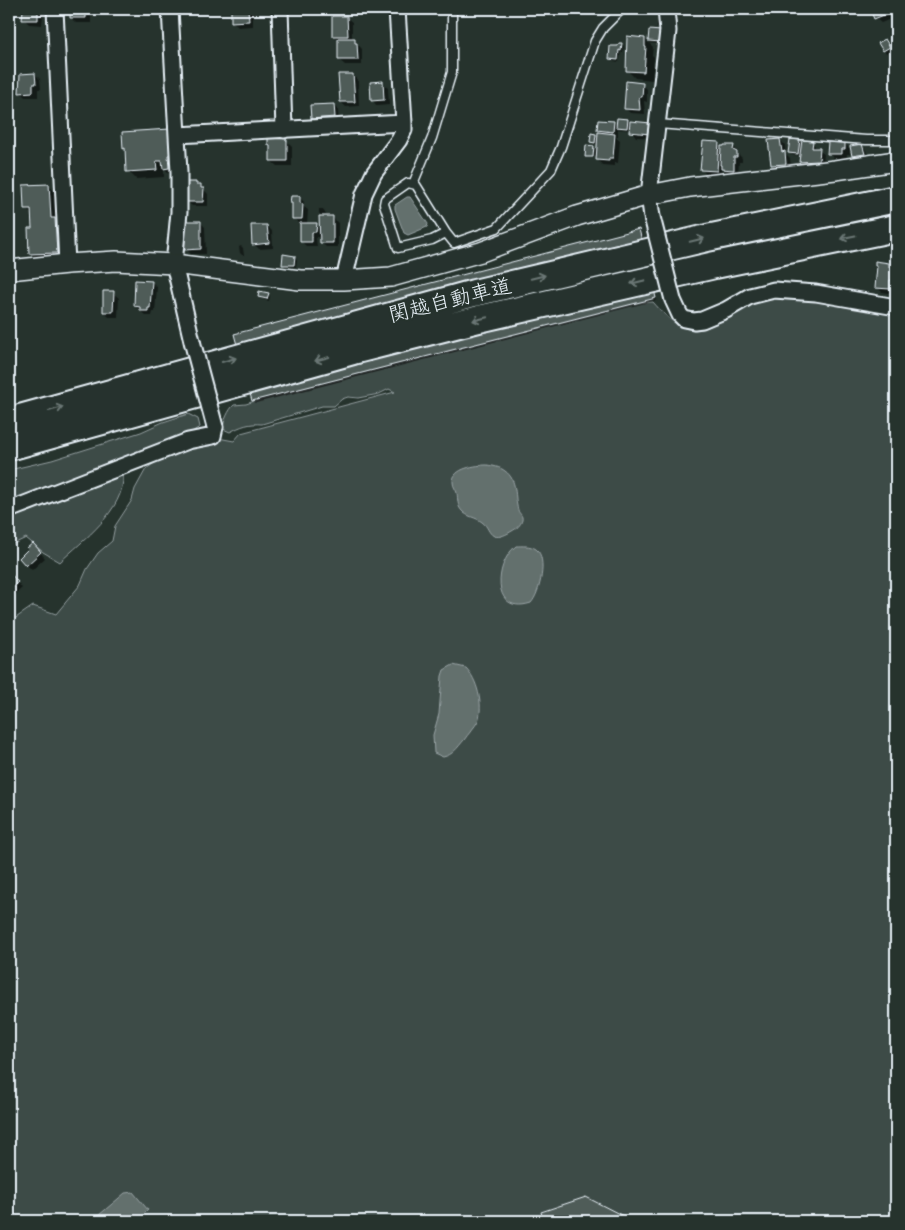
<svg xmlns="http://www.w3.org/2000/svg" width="905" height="1230" font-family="'Indie Flower','Klee One',sans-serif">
<rect width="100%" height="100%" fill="#26332d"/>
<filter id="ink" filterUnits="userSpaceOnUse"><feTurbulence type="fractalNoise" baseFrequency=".02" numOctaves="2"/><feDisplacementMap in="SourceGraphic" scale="10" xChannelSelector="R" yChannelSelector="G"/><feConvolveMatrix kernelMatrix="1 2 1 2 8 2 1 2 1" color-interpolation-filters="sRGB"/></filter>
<g filter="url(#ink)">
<path fill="#3e4b47" stroke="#939ea0" d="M783 296 896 312V1221H9V656L14 651 10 639V622L33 606 56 614 80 585 87 569 98 553 112 541 115 526 132 500 135 489 146 469 163 457 218 438 234 441 241 433 395 392 389 389 379 394 358 398 348 397 342 399 334 406H322L262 424C249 423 241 426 230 432L223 429C223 422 229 409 234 405L246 404 263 398 642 302H653C669 320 687 339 712 325 719 322 724 315 731 312 747 304 765 300 783 296Z
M188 414 198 419 200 427 188 434 9 508V470L52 460 141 432 163 422Z
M123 475C125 510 83 540 60 562L43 552 26 538 9 546V515L98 480Z"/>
<path fill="#636f6d" stroke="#98a3a5" d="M407 197H410L428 224 427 227 408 235 404 233 395 209V205Z
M487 465C493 466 500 467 505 471 518 480 514 497 518 510 519 514 523 515 522 520 521 525 516 529 512 531 507 534 500 538 494 536 488 533 488 526 482 522 476 517 467 517 462 511 457 506 458 499 457 493 456 489 453 487 453 482 452 468 477 465 487 465Z
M516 546C522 546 530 545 536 549 548 558 540 593 531 603 491 616 494 563 516 546Z
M453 665 466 668C477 679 484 705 478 721 475 727 468 734 464 740 457 748 453 755 443 757L434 753 433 735 439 714 442 676 444 670Z
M133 1192 148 1210 137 1221H92L125 1193Z"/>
<path fill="#0007" d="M27 9H48L50 16H43L42 25 29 24 24 19Z
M71 9H88L91 15V23H76L71 18Z
M182 9H198V12L186 13Z
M232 9H253V26L238 27 233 22Z
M307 9H314L315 14 309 15 307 13Z
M316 9H342L343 17H346L352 22V40H354L362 49V65H345L339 60V41L334 36 333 15 321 16Z
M355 9H377V15L360 16Z
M659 9 660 21 658 19 656 10Z
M871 9H888L893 18 881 23 875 18Z
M657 22H661L664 30 659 29 657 27Z
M650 31 662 44 649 43Z
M645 39 653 47 652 55 654 57 652 80 635 78 627 70Z
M880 43H887L891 50 886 53Z
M622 44 624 46 623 52H621L619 62 613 61 610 59Z
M35 74 40 79 41 89H38V97H25L20 92Z
M353 75 358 80 359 106 346 107 341 102Z
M382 83 388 88 389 105 377 106 372 100Z
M642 84 647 89V102L644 101 645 114 630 113 625 108Z
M333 105 338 110 339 122 318 124 312 118Z
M628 120 630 123 650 124 655 138 636 137 631 130 618 129V136H615L620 140 618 163 614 162V166L602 165 597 159 599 157 586 156 593 147 598 151V144H594L592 142 595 135 599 138 602 134 598 130 613 122 617 126Z
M169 130 172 176 164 168V177L136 179 128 171 126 150 124 148Z
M285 139 292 146V166H277L271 161 272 147Z
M780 140 785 145 786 154 790 158 791 169 777 170 772 165Z
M800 141 803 144 812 142 817 149 824 154 823 166H805L800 161 801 156 792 155 790 153Z
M718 144 722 148 733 147 738 152V154L742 158V162H739L738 174H727L722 168 721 176 707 175 702 170Z
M845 144 850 149V154H847L846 159 834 158 828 153Z
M862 146 866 150 867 156 855 158 853 156Z
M195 183 200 185 208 194V206H192L187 201Z
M49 186 57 194 64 260 39 261 30 253 33 216 26 209Z
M299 197 304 202V207L308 210 307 225H316L320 229 332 217 338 223V247H326L321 242V237H316L317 247H307L302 242 301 224 299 223 293 218Z
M319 209H323L326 215H321L319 213Z
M200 222 205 227 206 254H191L186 249Z
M267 226 272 231 273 248 259 249 254 244Z
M639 230 641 232 657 300 256 403 253 401 235 335Z
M241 246 243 248 244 255H242L240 253 239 247Z
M295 257 297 259 296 267 285 266 283 264Z
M889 264 896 271V293H894V294L882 292 877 287 878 268 876 265Z
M152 282 157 287 155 312H153L152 316H146L135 306Z
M113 293 119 298 118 317H109L104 312Z
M268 294 270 296 269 301 262 299 259 297Z
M38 550 45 558 32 570 20 558Z
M9 574 22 588 9 600Z
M586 1198 630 1221H545L542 1213Z"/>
<path fill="#505c59" stroke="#e8f1f8" d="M25 9H46V11H38V20H22L23 10Z
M70 9H86V18H70Z
M231 9H248L249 21 231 22Z
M315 9H338V10L315 12Z
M353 9H372L373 11H353Z
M870 9H886L889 13 874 19Z
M332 16H347L348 36H332Z
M649 30 661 31V42L648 41Z
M896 32V47L890 36Z
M627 36 645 38V47H646L644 72 626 71Z
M338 38H355V43H357L358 60H338Z
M885 39 890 47 883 51 878 43Z
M619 43H622L621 51 619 50 618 60 609 59 610 46H618Z
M35 73 36 84H33V92L19 93 20 74Z
M338 74H353L355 102H340Z
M383 81 384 100 371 101 370 82Z
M626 81 643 83 642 97H639L640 110 624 109Z
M334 104 335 117 311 119 310 105Z
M617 118 628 119 627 128 616 127Z
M598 120 614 121 613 132 597 130Z
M630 121 651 123 650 134 629 132Z
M170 129 175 154 168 155 169 168 163 169 162 161H156L157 170 126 172 125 148 123 149 122 132Z
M598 132 615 134 613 158H609V161L596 160Z
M591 133 596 134 595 143 590 142Z
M268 137H286V140H287V161H270V146L268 145Z
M780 139 782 152 785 151 786 164 771 165 768 140Z
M790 139 800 140 798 154 788 153Z
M802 140 813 141 812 148H820L819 161 799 162Z
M703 141 719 142 717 171 700 170Z
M828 142 845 143V149H842V154H827Z
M862 144 865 154 852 156 850 146Z
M586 145 594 146 593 157H585Z
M724 145H734L733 150 737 152V157H734V170L721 169V165H720L721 146H724Z
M187 182H196V184H201V188H204L203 202H186Z
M49 184 51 218H55L57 253 29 254 28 228H32L31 209H24L23 185Z
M291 196H300V203L303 204 302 219H292V203H290Z
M319 216H333V243H320Z
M183 221H201V249L184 250Z
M300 223H317L316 232H312V242H300Z
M251 225H267L269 243 252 245Z
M639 229 656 298 252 401 234 334Z
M283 254 295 256 294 265H282Z
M875 261 889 263V267H894V281L890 280V289L875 288 877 266H875Z
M135 280 152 281 150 308H148V311H140V307L134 306Z
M103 291H114L113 312H103Z
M259 291 269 293 267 299 258 297Z
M33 543 41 552 26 566 19 558 28 549 27 548Z
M9 572 18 582 9 590Z
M586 1197 633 1221H544L541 1212Z"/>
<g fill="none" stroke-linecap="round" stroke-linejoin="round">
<g stroke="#e8f1f8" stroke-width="11">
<path id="service" d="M658 124 866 140H896
M408 183 416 185 446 233 432 240 398 248 384 204 385 199Z
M413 184 432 138 452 72V9
M446 233 454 243 497 228 551 170 561 147 595 41 603 28 622 9"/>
</g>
<g stroke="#e8f1f8" stroke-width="19">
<path id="minor" d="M55 9 67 264
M170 9 179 172V212L174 264 192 341
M280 9 284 130
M177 135 404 123 397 9
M652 217 649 195 668 31 666 9
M344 280 364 194 374 173 399 140 404 130V123
M673 300 680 315 684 319 694 321 702 320 726 310 750 296 774 290 816 293 896 307
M9 510 188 441 213 436 215 427"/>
</g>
<g stroke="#e8f1f8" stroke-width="22">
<path id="tertiary" d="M9 270 67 264 116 261 174 264 300 280H344L391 277 481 252 577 216 649 195 690 187 835 170 896 161"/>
</g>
<g stroke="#e8f1f8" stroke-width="30">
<path id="motorway" d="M9 421 474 293 707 238 896 199
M9 447 353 351 479 319 715 265 896 228"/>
</g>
<use href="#service" stroke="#26332d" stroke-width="8"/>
<use href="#minor" stroke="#26332d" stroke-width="15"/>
<use href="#tertiary" stroke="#26332d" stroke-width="19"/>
<use href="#motorway" stroke="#26332d" stroke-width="26"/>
<g stroke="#e8f1f8" stroke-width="19" stroke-linecap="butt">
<path id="minor-bridge" d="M652 217 673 300
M192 341 215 427"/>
</g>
<use href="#minor-bridge" stroke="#26332d" stroke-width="15"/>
</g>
<defs><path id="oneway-shaft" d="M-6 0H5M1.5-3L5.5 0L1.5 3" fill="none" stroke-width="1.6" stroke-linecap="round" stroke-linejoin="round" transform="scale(1.25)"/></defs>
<g stroke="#6a7674">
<use href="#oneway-shaft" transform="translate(848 237) rotate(169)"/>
<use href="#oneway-shaft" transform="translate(697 240) rotate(-13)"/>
<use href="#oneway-shaft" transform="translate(538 277) rotate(-14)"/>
<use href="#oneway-shaft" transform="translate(638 282) rotate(167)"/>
<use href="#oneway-shaft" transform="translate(480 319) rotate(166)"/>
<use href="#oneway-shaft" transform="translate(322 359) rotate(165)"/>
<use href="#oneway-shaft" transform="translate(229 360) rotate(-16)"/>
<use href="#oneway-shaft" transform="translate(56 409) rotate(-15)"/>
</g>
</g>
<g text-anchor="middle" stroke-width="4" stroke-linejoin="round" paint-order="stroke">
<g font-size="21" fill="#e8f1f8" stroke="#26332d">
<text transform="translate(450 300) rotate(-14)" y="7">関越自動車道</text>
</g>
</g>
<rect width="905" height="1230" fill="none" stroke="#26332d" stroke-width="30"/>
<rect x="15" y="15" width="875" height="1200" fill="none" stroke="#e8f1f8" stroke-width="2" filter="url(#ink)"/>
</svg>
